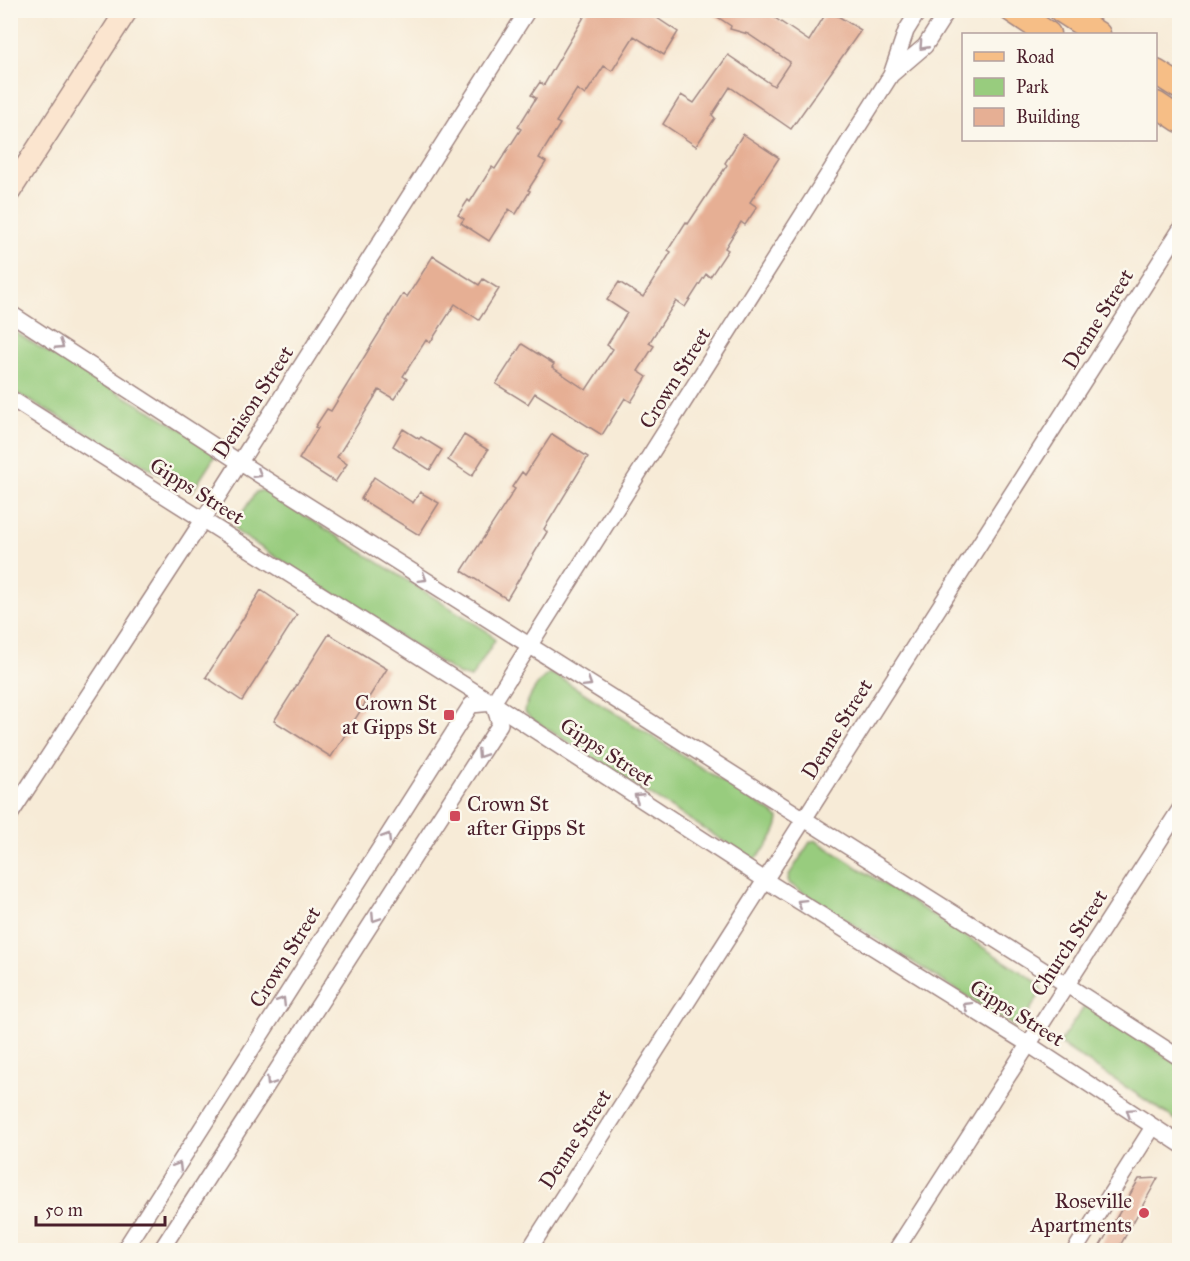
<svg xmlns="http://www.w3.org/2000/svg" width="1190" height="1261" font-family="'IM FELL Great Primer',serif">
<rect width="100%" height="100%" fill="#fbf7ec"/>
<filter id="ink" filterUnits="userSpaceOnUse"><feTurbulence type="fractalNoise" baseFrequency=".0167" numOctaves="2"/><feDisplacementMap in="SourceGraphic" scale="12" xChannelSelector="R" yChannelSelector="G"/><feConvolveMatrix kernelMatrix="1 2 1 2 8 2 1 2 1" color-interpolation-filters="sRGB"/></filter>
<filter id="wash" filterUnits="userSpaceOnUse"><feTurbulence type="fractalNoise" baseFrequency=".008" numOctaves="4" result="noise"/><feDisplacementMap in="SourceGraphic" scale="24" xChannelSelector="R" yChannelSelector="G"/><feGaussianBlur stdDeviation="1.35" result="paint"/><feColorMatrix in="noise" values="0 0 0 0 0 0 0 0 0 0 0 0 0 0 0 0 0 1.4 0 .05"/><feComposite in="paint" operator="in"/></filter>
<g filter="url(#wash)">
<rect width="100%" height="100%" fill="#f7ebd7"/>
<path fill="#98cc7e" stroke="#717654" stroke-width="1.5" d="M10 329 54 356 219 450 192 492 11 390Z
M264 490 487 631 495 640 471 678 458 674 237 532 234 525 256 492Z
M549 673 559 677 774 814 779 819C778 832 765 850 755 859L750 858 530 718 525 712C526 700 538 681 549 673Z
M815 840 1037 982 1042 991 1023 1021 1015 1027 790 884 788 880 789 875 810 842Z
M1086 1004 1179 1065V1122L1059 1043Z"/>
<g id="blocks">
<path fill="#e6af94" d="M588 10H645L678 32 664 55 634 36 612 71 604 66 585 95 577 89 556 122 560 124 539 158 546 162 528 190 530 191 516 214 509 209 489 241 461 223 464 219 458 215 468 200 470 202 492 167 495 169 521 129 518 127 536 98 531 95 540 82 544 85Z
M707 10H763L809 41 828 10 861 30 791 129 730 87 712 115 715 118 696 146 663 124 681 95 694 103 728 55 774 86 790 62 748 34 730 29 731 26Z
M743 134 779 158 750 202 757 207 745 225 741 222 725 248 728 250 710 277 706 274 685 307 676 301 649 343 654 346 638 371 647 377 631 402 625 398 602 435 535 393 528 404 496 384 522 344 554 364 552 367 586 390 613 349 607 345 627 313 607 300 619 282 643 297 671 252 668 250 686 222 688 224 727 165 725 163Z
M433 256 479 285 483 279 499 289 479 320 455 304 430 343 426 340 403 376 407 379 394 399 379 390 337 457 347 464 335 482 299 459 318 428 315 427 327 409 331 411 403 294 407 297Z
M403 429 419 439 421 437 442 450 430 470 393 446Z
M552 434 588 457 544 529 547 532 507 599 462 571 515 489 512 487 522 472 525 475Z
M464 435 488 450 472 476 448 460Z
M374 477 413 503 420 492 439 503 419 535 361 499Z
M261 590 297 615 242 701 206 677Z
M329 634 387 669 331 757 274 721Z
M1158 1178 1117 1251H1097L1139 1179Z"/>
</g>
</g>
<g filter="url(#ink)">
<use href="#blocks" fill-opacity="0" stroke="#a08581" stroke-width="1.5"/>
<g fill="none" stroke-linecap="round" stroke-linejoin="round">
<g stroke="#a08581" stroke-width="18">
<path id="street" d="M891 75 925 46 948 10
M10 313 239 462 1067 985 1180 1058
M10 398 493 703 765 880 1028 1044 1180 1144
M493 703 891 75 906 31 919 10
M10 815 203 520 528 10
M124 1250 471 705 493 703
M161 1250 500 724 493 703
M529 1250 1180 230
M896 1250 1180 809
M1075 1250 1153 1127"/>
</g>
<g stroke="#a08581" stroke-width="24">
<path id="secondary" d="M10 191 127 10"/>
</g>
<g stroke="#a08581" stroke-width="27">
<path id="primary" d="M1012 10 1048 34
M1061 10 1098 34
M1156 72 1180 87
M1156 104 1180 120"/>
</g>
<use href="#street" stroke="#fff" stroke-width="15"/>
<use href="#secondary" stroke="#fbe5cf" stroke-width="21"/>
<use href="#primary" stroke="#f6be86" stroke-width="24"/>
</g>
<defs><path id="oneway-chevron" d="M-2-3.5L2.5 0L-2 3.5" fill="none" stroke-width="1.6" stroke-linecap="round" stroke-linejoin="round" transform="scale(1.5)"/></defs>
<g stroke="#ae9aa0">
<use href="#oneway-chevron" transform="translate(923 46) rotate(132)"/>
<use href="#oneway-chevron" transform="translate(60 345) rotate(33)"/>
<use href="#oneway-chevron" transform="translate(258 474) rotate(32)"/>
<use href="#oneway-chevron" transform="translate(423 578) rotate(32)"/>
<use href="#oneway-chevron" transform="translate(588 683) rotate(32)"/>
<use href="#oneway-chevron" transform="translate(481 754) rotate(123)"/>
<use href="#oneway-chevron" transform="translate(638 797) rotate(-147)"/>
<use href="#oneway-chevron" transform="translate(387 837) rotate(-58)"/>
<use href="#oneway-chevron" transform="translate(801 903) rotate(-148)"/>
<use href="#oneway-chevron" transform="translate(375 918) rotate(123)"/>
<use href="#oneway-chevron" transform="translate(282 1001) rotate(-58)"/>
<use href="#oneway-chevron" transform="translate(967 1006) rotate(-148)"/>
<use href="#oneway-chevron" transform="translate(270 1082) rotate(123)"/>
<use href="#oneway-chevron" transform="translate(1130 1112) rotate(-146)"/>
<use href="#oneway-chevron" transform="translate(178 1166) rotate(-58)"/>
</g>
</g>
<g fill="#d1495b" stroke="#fbf7ec" stroke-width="2">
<rect x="443" y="709" width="12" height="12" rx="3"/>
<rect x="449" y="810" width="12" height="12" rx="3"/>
<circle cx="1144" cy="1213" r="6"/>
</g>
<g text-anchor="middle" stroke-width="5" stroke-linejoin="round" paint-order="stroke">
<g font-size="21" fill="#4a1f2b" stroke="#fbf7ec">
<text transform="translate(1098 319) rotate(-58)" y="7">Denne Street</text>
<text transform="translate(675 378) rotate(-58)" y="7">Crown Street</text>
<text transform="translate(253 402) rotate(-57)" y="7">Denison Street</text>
<text transform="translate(197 491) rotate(32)" y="7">Gipps Street</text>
<text transform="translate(837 729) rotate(-58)" y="7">Denne Street</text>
<text transform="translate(607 752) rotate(33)" y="7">Gipps Street</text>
<text transform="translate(1069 943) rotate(-57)" y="7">Church Street</text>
<text transform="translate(285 957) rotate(-58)" y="7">Crown Street</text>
<text transform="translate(1017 1013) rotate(32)" y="7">Gipps Street</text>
<text transform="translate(575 1139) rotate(-57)" y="7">Denne Street</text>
</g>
<g font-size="21" fill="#4a1f2b" stroke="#fbf7ec" text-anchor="end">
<text x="437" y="710">Crown St<tspan x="437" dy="24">at Gipps St</tspan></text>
<text x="467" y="811" text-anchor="start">Crown St<tspan x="467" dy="24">after Gipps St</tspan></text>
<text x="1132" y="1208">Roseville<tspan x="1132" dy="24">Apartments</tspan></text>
</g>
</g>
<rect width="1190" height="1261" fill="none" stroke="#fbf7ec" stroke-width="36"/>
<rect x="962" y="33" width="195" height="108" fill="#fbf7ec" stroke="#b4a19f" stroke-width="1.5"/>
<rect x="974" y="52" width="30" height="9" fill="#f6be86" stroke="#b4a19f" stroke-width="1.5"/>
<text x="1016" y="63" font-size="18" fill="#4a1f2b">Road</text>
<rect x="974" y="78" width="30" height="18" fill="#98cc7e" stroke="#b4a19f" stroke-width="1.5"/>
<text x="1016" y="93" font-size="18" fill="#4a1f2b">Park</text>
<rect x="974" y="108" width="30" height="18" fill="#e6af94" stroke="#b4a19f" stroke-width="1.5"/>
<text x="1016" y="123" font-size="18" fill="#4a1f2b">Building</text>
<path d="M36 1216v9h129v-9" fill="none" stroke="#4a1f2b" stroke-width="3"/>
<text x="45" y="1216" font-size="18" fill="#4a1f2b" stroke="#fbf7ec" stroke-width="4.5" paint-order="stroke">50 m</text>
</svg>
